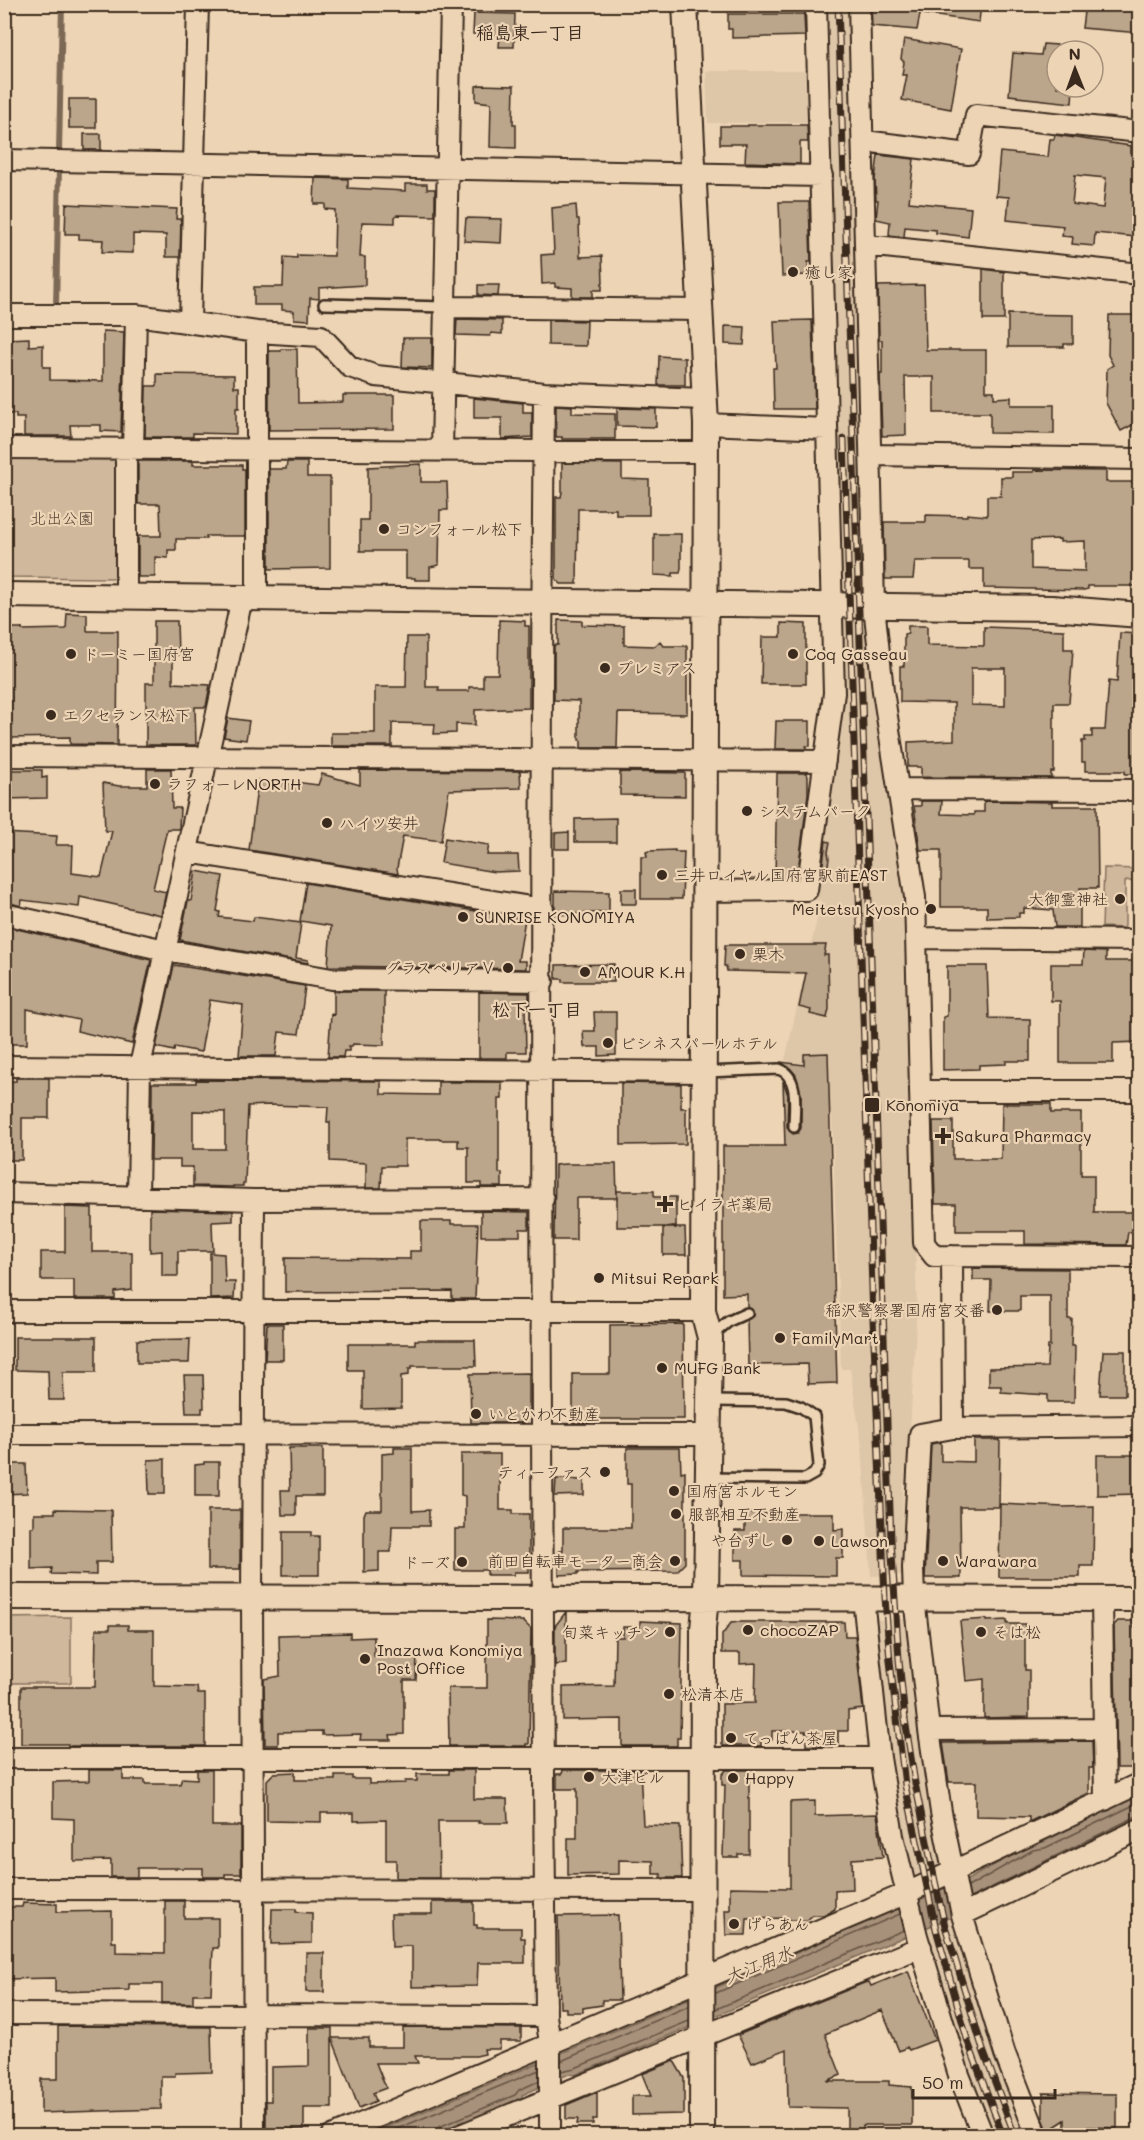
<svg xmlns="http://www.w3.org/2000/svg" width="1144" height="2140" font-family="Mali,'Klee One',sans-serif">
<rect width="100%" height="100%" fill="#edd4b5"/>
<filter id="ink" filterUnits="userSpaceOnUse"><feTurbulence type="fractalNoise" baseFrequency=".0167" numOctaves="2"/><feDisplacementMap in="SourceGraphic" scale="12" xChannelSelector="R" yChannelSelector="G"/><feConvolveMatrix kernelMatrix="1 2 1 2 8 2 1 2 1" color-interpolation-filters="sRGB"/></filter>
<g filter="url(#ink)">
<path fill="#dec6a8" d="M821 5H851L869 588 838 589Z
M706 71H813L815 122 708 123Z
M870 618 877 704 905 898 917 1307 907 1483 903 1484 902 1575 871 1576 862 1447 850 1369H841L832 1113 805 1114 797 1066 785 1060 821 901 814 900 842 699 841 619Z
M906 1619 943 1860 940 1865 912 1877 897 1806 884 1719 875 1621 876 1620Z
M955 1916 1028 2135H990L976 2104 924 1928Z"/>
<path fill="#d0b89c" stroke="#86715d" stroke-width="1.5" d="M5 456 114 457 120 463 119 573 114 578 5 577Z
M1104 868 1139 869V927H1133L1132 924 1133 882 1127 880 1125 882V926L1123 928 1102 927Z
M71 1617V1683H5V1618Z"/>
<path fill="#a7917a" stroke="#7c6855" stroke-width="1.5" d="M1139 1795V1822L954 1916 575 2075 569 2074 522 2095V2099L435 2135 365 2136C559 2054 754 1973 947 1887L949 1890 1032 1844 1043 1842Z"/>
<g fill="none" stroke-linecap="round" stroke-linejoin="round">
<path stroke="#665343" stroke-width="1.5" d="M968 1887 1033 1850 1045 1848 1140 1802
M970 1898 1135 1817H1140
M716 1993 900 1914
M716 2009 904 1930
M561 2061 689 2006
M561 2071 575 2068 689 2021
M380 2136 539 2070
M435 2136V2131L439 2127 515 2095 519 2090 539 2081"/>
<path stroke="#7c6855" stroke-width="6" d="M570 4 665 7
M705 7 808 9V5
M59 152 62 4
M56 307 59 167"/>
</g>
<path fill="#bba58b" stroke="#3b2a1e" stroke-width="1.5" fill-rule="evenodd" d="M871 4H922L917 30 872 26Z
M924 4H981L979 22 924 14Z
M1085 4H1140V33L1082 28Z
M474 13 515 14 514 47H499L500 35 473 34Z
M728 14H804L805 36 732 38V29H728Z
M904 39 961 49 951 109 902 100 907 75H902L904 62 901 59Z
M1043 44 1057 45V87H1073L1072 103 1017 97V96L1009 95 1013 53 1041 55Z
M480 85 514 86 513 124H516V148L490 147 491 103 476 101V86Z
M69 99H96V128H69Z
M748 125H807L808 142H800V164L745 162 746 144H720V126H748Z
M84 134H101V150H84Z
M1055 135 1131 146V155L1140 156V207L1136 237 1095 233 1094 246 1072 244 1073 237 1062 236 1063 226 1007 220 1009 197 996 196 1000 152 1048 157 1050 139H1054ZM1075 175 1106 178 1103 208 1072 204Z
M878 155 914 159 909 202 971 208 968 237 936 233V230L905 227 904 237 889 235 890 222 876 219 878 200H876L875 179Z
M315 178 348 179V188L405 191V184H427V189H435V216L397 215 395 217V223L362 222 360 257H365V285L319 288V299L310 298 309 320 294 319V311L282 310V305H254V287H283L284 257 297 258V255L334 256 335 210 325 209V204H314Z
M779 202H809L811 262H808V275L782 276Z
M66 204 177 209 176 219H181L180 257H166V235L133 234V253L102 252 103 240 79 239V234H65Z
M576 205 577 219H579L580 257 602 256 603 283H602V290H593V297H572V288L555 287V283L542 284 541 255 554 254 552 208Z
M466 218 502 219 501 243 464 241Z
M983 269 1004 272V320H983Z
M478 285H499L498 296 478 295Z
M924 285 926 350H986V391H994V398L1011 397V405H1054V434L990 433V413H934V377H905L906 435 882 436 880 374H882V340H879L878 286Z
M1008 314 1073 315V344H1064V347H1008Z
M1109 315H1140V421L1121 431 1106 403 1107 369 1113 365 1108 355Z
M457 319 502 320V334L491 333 490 336 456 335Z
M548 320 587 321 586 346 548 345Z
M812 320 815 409H774L773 368H776L774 321Z
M725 326 745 327 744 345 725 344Z
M103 331 124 332 121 432 101 431V425H70L71 436H24V418H16V414H4V344H6V339L29 338V346L43 345V367H50V380L103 381Z
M403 338H432V368L402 367Z
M281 349H297L298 403 343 402V395H394V429L269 430V351H281Z
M659 356 685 358V385H658Z
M157 374 234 375V387H239V408H236V434L193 433V437H145L146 386H157Z
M474 398 523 403V412H532V437L502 439V418H474Z
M556 405 572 406V413L615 414V439H562V437H556Z
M617 408 656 409V427L617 426Z
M138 461H193V465H242V469H245V536H206V539H176V550H168V558L155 557V577H138V536H161L160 504H138Z
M287 462H307V477H330V568L269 569V469H286Z
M562 463 622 464V479L649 480V515H616V509H578L577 584H561L556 579V497H561L562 492Z
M421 464V482H447L448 510H440L439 565 430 567V580H415V578H406V551H360V520H368V467Z
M1034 470 1106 471V482H1139L1137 552H1140V586H1088V589L1084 590 984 588V569H969V561H915L913 579H885L884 522H926V515L967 516V514L987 516V496H1001V477H1012V472H1034ZM1060 539V542L1085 541V571L1031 569V540Z
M654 534H681V568L680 573H673V576L654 575Z
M67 613 87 614V631H118L117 745 70 744V737L6 738 7 729H4L6 628H22V630L66 629Z
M499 620 525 621V626H529V708L475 710V725L456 724V733L434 734 435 724 392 723V746H331V733H375V687H406L407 637H426V687H439L438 691H469V687H483V674H498Z
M558 620 582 621V625L624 626V645L655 646 660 641 664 646H687V714L618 713 617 748H581V740H579V701L554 700V645H558Z
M154 621H177L178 655H173V683L210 685 206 707H195L196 745H146V683H154Z
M781 623 806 624V684H761L762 637H781Z
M908 626H927V645L984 646V627L1064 630V649H1073L1069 703H1054V772H1051V778L921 777V767H908V742L954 740V703L900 702V666H904V634L908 633ZM971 668H1005V706L971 705Z
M1120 633 1140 634 1137 730H1140V774H1125V771H1085V762H1082V741H1085V737H1092V730H1105L1109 681 1117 682Z
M228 718 249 721 246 740 224 737Z
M776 721H810V746H806V749H775Z
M147 769H171L172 808H180L179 829H167L153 889 166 892 161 915 80 897 79 907 22 900 21 906 7 902 9 890H4V833L57 836 56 845H73L72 873 101 877 112 831H105L103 783 119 786H147Z
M5 770H42V778L47 777V798L4 799Z
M360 770 520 771 521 788 449 790 441 841 403 836 397 868 398 874 249 850 258 780 295 785V782L318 785 322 774 360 785Z
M620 772 685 773V796L620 795Z
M777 773H807L808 777V794L797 878H775Z
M921 801H942L941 814 974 815V812H984V801L1052 802V806H1097L1098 888H1080V927H1055L1053 910 1024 908V913H1019V917L987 918V907H941V850H920L914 806H921Z
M616 818V842H575V819Z
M569 832V849H555V833Z
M445 838 489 845 487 855H518L519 871 495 872 441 863Z
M826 841 830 842 828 852 829 858 826 878H821Z
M675 850V852H684L682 899H641V857H647L646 852 649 851Z
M196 871 223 876 217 911 220 912 219 917 253 921 254 917 301 923 296 958 308 960V963L180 940 188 901H191Z
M306 883 525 919 518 961H526V969L328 966 331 926 300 921Z
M621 889H636V904H621Z
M555 891 609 892V912L555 915Z
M4 926 151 960 132 1044 77 1031 79 1020 27 1009V1044H4Z
M725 945H826L824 955H828L829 1009 827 1018 810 1014 811 1010 799 1007 806 973 727 971 726 966H724Z
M1084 951 1106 952V961H1137L1136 1016H1140V1042L1113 1043V1063H1060V1001H1051V964H1083Z
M614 964V982H563V979H556V965Z
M174 965 305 986 299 1034 279 1032 276 1056H239L243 1005 210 1000 201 1052 175 1047 174 1051 156 1047Z
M947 966H987L989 1018 1030 1019V1061H1006V1064L979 1065V1069L943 1070V1017L947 1016Z
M334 991H384V1045L353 1044 352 1046H349V1051H344L343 1057H328L331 1014 334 1015Z
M479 992 529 993V1008H525L526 1052H507V1058H479Z
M594 1012H616V1055L599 1056V1047H584L583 1031H595Z
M828 1053 837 1383 808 1384 807 1364 748 1365 747 1320 753 1316V1311L747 1306V1294L723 1295V1146H785L783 1081 788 1095 787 1127 793 1134 798 1133 801 1128V1094L796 1075 790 1068 780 1062 804 1065V1054Z
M16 1078H49V1118H22V1160H4V1082L16 1081Z
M196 1080 381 1081V1094L438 1095V1082H502V1099H499V1173H502V1187H481V1183H468V1147H458V1140H440V1139H405V1166H382L381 1188H366V1163L330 1161V1122H327L328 1107 269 1105 248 1106 245 1183H243V1186H233V1187L193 1186V1167H180V1160H151L152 1095V1083H196ZM193 1111 225 1112V1149H193Z
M621 1083 681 1084V1108H686V1144L621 1145Z
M1002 1104H1051V1113H1081V1175H1094V1212H1140V1232H1128L1126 1245 1025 1244V1231H956V1204H935L933 1121H953V1159H1001Z
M565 1164H616L617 1198H576V1240H554L555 1165Z
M617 1191H654V1197H676V1227H617Z
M65 1207 92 1208V1252H132V1290L115 1292V1299H74V1280H41V1252H65Z
M150 1209 233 1211V1221L212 1222 213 1251H178V1276H162V1251L150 1252Z
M481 1211 529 1212V1229H520V1236H481Z
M421 1221H451V1224H478L475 1299H452V1291L285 1292V1258L410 1259V1251H421Z
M663 1228H685L686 1255H663Z
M210 1253 224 1254 225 1282H235L234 1298 210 1299Z
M973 1268 1068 1269V1319H1072L1071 1346H1075L1074 1402H1048V1395L1001 1392V1386H989V1368L1047 1367 1048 1346H1050V1296H1020V1311H990L991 1280H973Z
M267 1324H283V1360H265Z
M683 1324 684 1419H589V1423H573V1374H610V1325Z
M15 1337H96V1372H63L64 1400H49L48 1371 15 1370Z
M190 1339 189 1363H137V1340Z
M415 1340H475L476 1366H412V1369H409V1375L401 1376V1408L363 1409V1370H348V1344H415Z
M1103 1351H1125V1395H1100Z
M529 1373V1414L521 1423H471L470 1374Z
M184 1375H203L204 1408H202V1413H186Z
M974 1440H1000L999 1507H960L961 1578H925L931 1444 941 1442V1461L974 1462Z
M289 1448H323V1496H296V1515H282L281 1490H290Z
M394 1448H412V1511L429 1510V1526H392L391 1552H379V1571L364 1572V1515L366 1510H382V1454L394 1453Z
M627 1448H680L681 1472 685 1471V1563L677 1571 578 1572V1574L559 1575V1551H563V1528H631V1484H627Z
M461 1454H500V1510H513V1514H529V1572H514V1575H487V1570H455V1529H465V1496L461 1495Z
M1097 1455H1140V1494L1097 1495Z
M165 1459V1494H149L148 1460Z
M204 1462H219V1496H195V1465L204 1464Z
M4 1464H26L27 1493 4 1494Z
M556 1479 584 1480V1495L555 1496Z
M1000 1504 1064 1507 1094 1506 1093 1566H1080V1577H999Z
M55 1509 111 1510 112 1562H96V1575L51 1574 52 1568 31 1569V1527H34V1513H55Z
M208 1510H240V1569H208Z
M745 1513H834V1530L843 1529V1558H836V1576L743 1575V1560H735V1531H745Z
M283 1532H311V1536H319V1575H283Z
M566 1612V1664L555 1665V1626Z
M987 1619V1621L1007 1620V1624H1025V1670H1029V1717L984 1718V1679L966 1681 960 1621Z
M487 1620 523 1621 531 1629 529 1744H526V1746H449L448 1688H487Z
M640 1621 682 1623 680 1738H677V1746H622V1719L563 1720V1687L614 1686 615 1637H623V1627H640Z
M1118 1621H1134V1628H1140L1138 1768H1117L1114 1625Z
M740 1622H844L845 1636H855L863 1709 848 1711V1731H838V1746H806V1731H772V1740H761V1746H724L722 1744V1704L755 1703 756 1663 740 1664V1653H722V1635L731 1623Z
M110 1625H128V1630H154V1686L197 1687 198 1694H205V1746H68V1744H21V1687H95L96 1629H110Z
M350 1633V1638L374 1637V1656H417L416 1680H404V1734L390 1735 391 1740H360L361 1734 322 1735V1731L278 1732V1745H265L264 1679 280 1676 279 1635Z
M1092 1741 1093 1768H1089V1793L1029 1822V1817L976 1816V1782H949L943 1743Z
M89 1770H123V1780H145V1784H180L182 1778 197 1779V1770H212V1826H241V1874H225V1877H203V1868H137V1877H111V1860L74 1861V1819L53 1818V1782L89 1781Z
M449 1770H474V1799H507L508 1823H478L479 1821H438L439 1878H396V1860H386V1820L354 1821V1813H321V1822L267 1821V1780L274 1773 295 1772V1780H335V1776H352V1779H369V1784L405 1783V1781H417V1774H449Z
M563 1770H640L643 1825 680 1826 682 1878H661V1874H653V1861L619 1860V1874L568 1875V1838H577V1789H557V1774H562Z
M726 1770H749V1854H738V1857H723L725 1785H722V1775Z
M815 1801V1816L877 1814 883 1857 852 1859 853 1889 835 1890V1909L825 1915H813L807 1920H789V1918L747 1919 746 1935H726L725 1910H730V1887L790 1888V1802Z
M165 1901H184V1918H218V1948H213L211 1994H193V2003H162V1984H129V1990L55 1992V1978L4 1979V1907H22L23 1903 57 1904V1912L112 1911V1942H116V1952L165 1953Z
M432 1902H474V1925H477V1928H521V1938H525V1963H478L477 1986 412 1987V1946L392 1947 391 1914H432Z
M272 1909H296V1912L312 1913V1943L271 1944Z
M618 1915 620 2000H602V2005L583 2008V2012H566V2008H560L558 1916Z
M306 1953H324V1992H306Z
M908 1971 935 2040 909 2050 907 2047 899 2051 882 2010 825 2034 841 2075 827 2081H889V2085L912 2087V2125H863V2135H847V2108L788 2107 787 2049 752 2063 738 2035 864 1983 869 1982 871 1986Z
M58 2026 211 2027 212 2072 178 2073H175V2076H161V2109L41 2113V2079H58Z
M403 2027 521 2028V2041H500V2049H484L485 2054 476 2056H415L418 2063H376L386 2088 373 2093 376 2101 359 2108 332 2038H369V2047H403Z
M309 2028H332V2108H304V2129L266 2130V2101H271V2067L309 2066Z
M674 2061 684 2078V2114L632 2115V2096H651L642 2074Z
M597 2092V2119H593V2124H577L578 2119H566V2105Z
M1043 2093 1117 2094V2128L1088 2127V2136H1065V2120L1048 2131 1043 2118Z"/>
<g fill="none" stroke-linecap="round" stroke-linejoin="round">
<g stroke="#3b2a1e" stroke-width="14">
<path id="service" d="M324 304 445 307
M706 1072 779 1069C800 1077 794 1109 794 1127
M711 1336 729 1321 747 1313
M708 1478 805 1479 814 1474 819 1465 814 1416 801 1407 786 1402 711 1401"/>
</g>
<g stroke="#3b2a1e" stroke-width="24">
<path id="minor" d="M859 4 874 605 883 691 915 897 924 1243 934 1256 1140 1257
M864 141 969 154 976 115 1140 132
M4 160 822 176
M866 245 1140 274
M445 307 700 310
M4 315H136L257 332 321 336 350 367 376 376 544 393 704 399
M190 323 198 4
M544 393C539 934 541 1475 546 2016L550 2043V2136
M706 424 827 429
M4 448 706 452
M126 450V597
M133 450 136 315
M442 451 451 4
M871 455 1140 459
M257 598V332
M4 756 825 761
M898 789 1140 790
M187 852 543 909
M704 891 807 890 834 693 816 4
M4 914 165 950 332 979 543 981
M916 938 1140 940
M4 1066 703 1072
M920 1091H1140
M4 1193 254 1200 543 1199
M138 1197 140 1066 242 598
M254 1200 252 1597 254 2136
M952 1256 953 1428 1140 1426
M4 1311H703
M953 1428 920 1434 913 1568 914 1598 929 1730 941 1812 962 1915 1005 2054 1037 2136
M4 1434 709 1435
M863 1598 880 1758 893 1836 917 1936 959 2075 983 2136
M1102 1599 1105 1800
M929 1730 1103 1729
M4 1758H880
M4 1889 702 1890
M962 1915 1140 1829
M4 2014 546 2016
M332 2136 907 1893 1140 1783
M458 2136 921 1947"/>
</g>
<g stroke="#3b2a1e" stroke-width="28">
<path id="tertiary" d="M685 4 706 424 703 1311 710 1338 706 1597 703 1629 702 2136
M4 595 968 607 1052 608 1140 615
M4 1597 1140 1599"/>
</g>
<use href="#service" stroke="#edd4b5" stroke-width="9"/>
<use href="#minor" stroke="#edd4b5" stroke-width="20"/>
<use href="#tertiary" stroke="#edd4b5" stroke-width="24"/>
<g stroke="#3b2a1e" stroke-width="7">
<path id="rail" d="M838 4 891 1540 899 1660 905 1719 915 1783 935 1881 945 1926 983 2050 1015 2136
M844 439 873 1319 885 1598 890 1661 905 1785 936 1929 968 2042 1003 2136"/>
</g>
<use href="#rail" stroke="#edd4b5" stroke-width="4.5" stroke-dasharray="14" stroke-linecap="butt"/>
</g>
</g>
<g fill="#3b2a1e" stroke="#edd4b5" stroke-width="2">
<circle cx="793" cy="272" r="6"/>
<circle cx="384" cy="529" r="6"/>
<circle cx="71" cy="654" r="6"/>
<circle cx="793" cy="654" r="6"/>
<circle cx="605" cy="668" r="6"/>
<circle cx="51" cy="715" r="6"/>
<circle cx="155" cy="784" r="6"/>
<circle cx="747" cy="811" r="6"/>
<circle cx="327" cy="823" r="6"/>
<circle cx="662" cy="875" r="6"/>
<circle cx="1120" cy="899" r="6"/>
<circle cx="931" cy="909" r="6"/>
<circle cx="463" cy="917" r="6"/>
<circle cx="740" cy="954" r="6"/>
<circle cx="508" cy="968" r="6"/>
<circle cx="585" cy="972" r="6"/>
<circle cx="608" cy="1043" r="6"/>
<rect x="864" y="1097" width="16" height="16" rx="3"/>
<path d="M940 1127h6v6h6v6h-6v6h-6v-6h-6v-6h6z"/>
<path d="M662 1195h6v6h6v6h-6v6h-6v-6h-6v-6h6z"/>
<circle cx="599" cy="1278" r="6"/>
<circle cx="997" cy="1310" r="6"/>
<circle cx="780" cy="1338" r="6"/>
<circle cx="662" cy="1368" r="6"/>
<circle cx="476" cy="1414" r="6"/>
<circle cx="605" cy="1472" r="6"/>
<circle cx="674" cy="1491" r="6"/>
<circle cx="676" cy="1514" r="6"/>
<circle cx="787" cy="1540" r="6"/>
<circle cx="819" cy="1541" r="6"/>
<circle cx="675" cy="1561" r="6"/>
<circle cx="943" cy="1561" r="6"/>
<circle cx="462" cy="1562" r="6"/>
<circle cx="748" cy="1630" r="6"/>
<circle cx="670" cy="1632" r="6"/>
<circle cx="981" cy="1632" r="6"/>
<circle cx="365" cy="1659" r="6"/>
<circle cx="669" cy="1694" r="6"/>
<circle cx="731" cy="1738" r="6"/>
<circle cx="589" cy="1777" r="6"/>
<circle cx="733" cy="1778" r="6"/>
<circle cx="734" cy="1924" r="6"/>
</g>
<g text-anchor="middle" stroke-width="4.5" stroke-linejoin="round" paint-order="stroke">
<g font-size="16" fill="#3b2a1e" stroke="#edd4b5" text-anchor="start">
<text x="805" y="278">癒し家</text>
<text x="396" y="535">コンフォール松下</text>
<text x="83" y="660">ドーミー国府宮</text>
<text x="805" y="660">Coq Gasseau</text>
<text x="617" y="674">プレミアス</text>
<text x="63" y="721">エクセランス松下</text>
<text x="167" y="790">ラフォーレNORTH</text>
<text x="759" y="817">システムパーク</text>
<text x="339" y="829">ハイツ安井</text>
<text x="674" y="881">三井ロイヤル国府宮駅前EAST</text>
<text x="1108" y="905" text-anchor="end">大御霊神社</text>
<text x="919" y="915" text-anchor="end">Meitetsu Kyosho</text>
<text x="475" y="923">SUNRISE KONOMIYA</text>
<text x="752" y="960">栗木</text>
<text x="496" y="974" text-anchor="end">グラスペリアⅤ</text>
<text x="597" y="978">AMOUR K.H</text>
<text x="620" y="1049">ビシネスパールホテル</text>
<text x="886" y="1111">Kōnomiya</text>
<text x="955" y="1142">Sakura Pharmacy</text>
<text x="677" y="1210">ヒイラギ薬局</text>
<text x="611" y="1284">Mitsui Repark</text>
<text x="985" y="1316" text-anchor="end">稲沢警察署国府宮交番</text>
<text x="792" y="1344">FamilyMart</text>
<text x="674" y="1374">MUFG Bank</text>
<text x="488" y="1420">いとかわ不動産</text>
<text x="593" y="1478" text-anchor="end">ティーファス</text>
<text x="686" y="1497">国府宮ホルモン</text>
<text x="688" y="1520">服部相互不動産</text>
<text x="775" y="1546" text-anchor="end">や台ずし</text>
<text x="831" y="1547">Lawson</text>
<text x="663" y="1567" text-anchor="end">前田自転車モーター商会</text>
<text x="955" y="1567">Warawara</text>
<text x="450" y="1568" text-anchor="end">ドーズ</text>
<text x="760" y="1636">chocoZAP</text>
<text x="658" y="1638" text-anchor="end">旬菜キッチン</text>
<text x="993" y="1638">そは松</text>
<text x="377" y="1656">Inazawa Konomiya<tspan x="377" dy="18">Post Office</tspan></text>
<text x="681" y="1700">松清本店</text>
<text x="743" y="1744">てっぱん茶屋</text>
<text x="601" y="1783">大津ビル</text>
<text x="745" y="1784">Happy</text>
<text x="746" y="1930">げらあん</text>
</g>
<g font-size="16" fill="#513f31" stroke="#edd4b5">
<text x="62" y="524">北出公園</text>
</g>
<g font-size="18" font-weight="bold" fill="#3b2a1e" stroke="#edd4b5">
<text x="530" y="39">稲島東一丁目</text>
<text x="537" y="1016">松下一丁目</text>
</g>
<g font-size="18" font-style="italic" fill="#513f30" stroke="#edd4b5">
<text transform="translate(759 1965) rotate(-22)" y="6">大江用水</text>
</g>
</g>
<rect width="1144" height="2140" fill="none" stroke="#edd4b5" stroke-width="24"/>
<rect x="12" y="12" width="1120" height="2116" fill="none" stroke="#3b2a1e" stroke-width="2" filter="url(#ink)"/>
<g transform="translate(1075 69) rotate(359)"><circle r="28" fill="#edd4b5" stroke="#a69079" stroke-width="1.5"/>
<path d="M0-4.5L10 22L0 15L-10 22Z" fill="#3b2a1e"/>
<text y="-9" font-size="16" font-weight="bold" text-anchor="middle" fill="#3b2a1e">N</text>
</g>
<path d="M913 2089v9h142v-9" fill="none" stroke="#3b2a1e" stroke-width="3"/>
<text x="922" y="2089" font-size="18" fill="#3b2a1e" stroke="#edd4b5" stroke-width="4.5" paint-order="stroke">50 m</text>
</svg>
